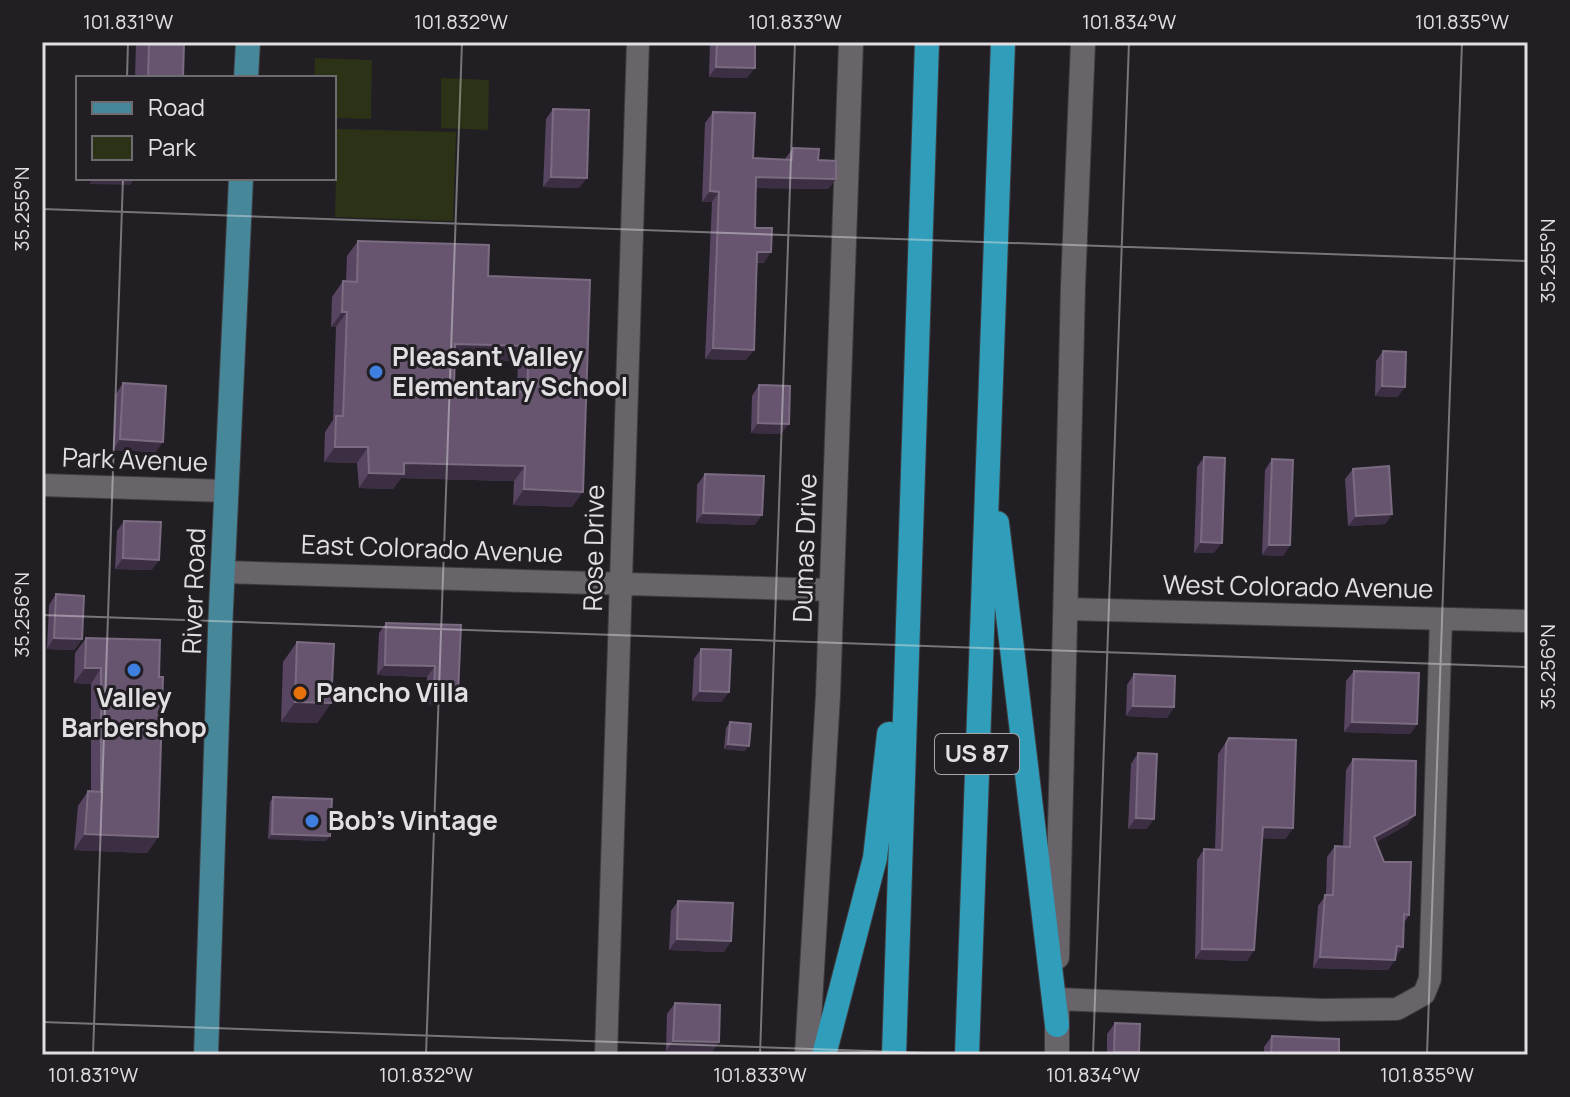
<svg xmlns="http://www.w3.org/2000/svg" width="1570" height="1097" font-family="Manrope,sans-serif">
<rect width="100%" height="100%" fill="#221f24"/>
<path fill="#2b3216" d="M315 58 372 60 371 119 334 118V78H314Z
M441 78 489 80 488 130 441 128Z
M337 129 456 132 453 221 335 217Z"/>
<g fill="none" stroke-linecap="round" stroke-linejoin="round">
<g stroke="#3f3c40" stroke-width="24">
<path id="minor" d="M42 485 226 491
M223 572 831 590
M1066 609 1528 621
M1057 999 1322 1010 1397 1009 1424 994 1430 979 1441 619
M606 1055 638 42"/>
</g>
<g stroke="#3f3c40" stroke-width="26">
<path id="secondary" d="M1057 957 1073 286 1083 42
M807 1055 828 695 851 42
M1057 1055V1005"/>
</g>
<g stroke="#3f3c40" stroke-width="26">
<path id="primary" d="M246 78 248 42
M206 1055 220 630 241 178"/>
</g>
<g stroke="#3f3c40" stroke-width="26">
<path id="motorway" d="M997 523 1057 1025
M824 1055 875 858 889 734
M894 1055 927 42
M967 1055 1003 42"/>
</g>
<use href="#minor" stroke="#68646a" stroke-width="22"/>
<use href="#secondary" stroke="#68646a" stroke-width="24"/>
<use href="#primary" stroke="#46879a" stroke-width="24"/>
<use href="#motorway" stroke="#309eba" stroke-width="24"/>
</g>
<path fill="#584561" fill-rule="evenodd" d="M136 42H184L183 78H135Z
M710 42H755L747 78 709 77Z
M553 109 579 188 543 187 546 119Z
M713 112 753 158 785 159 793 148 818 160 836 179 828 189 756 188 755 228 764 263H757L746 360 705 359 712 202H702L705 123Z
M358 241 488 276 590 280 572 507 513 505 514 481 401 478 393 489 359 488 357 463 324 462 325 432 333 420 336 327H331L332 297 343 281H346L347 256ZM455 359 518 361 517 392 454 390Z
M1383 351 1405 387 1397 397 1375 396 1376 361Z
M123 383 156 452 113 450 116 394Z
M759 385 781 434 751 433 752 396Z
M1204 457 1214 553H1194L1197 467Z
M1272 459 1290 545 1283 556 1262 555 1265 470Z
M1353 469 1392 514 1385 524 1348 526 1345 479Z
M705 474 755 525 696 523 697 485Z
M124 521 152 570 115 569 117 531Z
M56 594 82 639 74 650 47 649 49 605Z
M386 623 461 625 451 705 426 704 427 677 377 675 379 633Z
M86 638 159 677 158 837 147 853 74 850 78 806 88 791H91V684L74 683 75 653Z
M297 642 331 703 317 723 281 722 283 662Z
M701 649 722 702 692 701 694 659Z
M1354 671 1417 724 1410 734 1344 732 1346 681Z
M1134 674 1174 707 1167 718 1126 716 1127 685Z
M730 722 745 751 724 749 726 728Z
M1229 738 1293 828 1285 839 1262 838 1254 950 1247 961 1195 959 1197 860 1204 849H1215L1218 754Z
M1138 753 1147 829H1128L1131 764Z
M1353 759 1415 815 1407 825 1376 842 1409 915 1404 923 1396 957 1388 970 1313 968 1318 906 1326 895 1327 857 1335 846H1343L1346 770Z
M273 797 326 841 268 839 270 802Z
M678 901 731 941 724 952 669 950 671 911Z
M675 1003 719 1042 711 1053 666 1051 667 1014Z
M1115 1023 1137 1055H1107V1034Z
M1272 1036 1339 1055H1264V1047Z"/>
<path fill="#3c2f43" d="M716 67 755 68 747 78 709 77Z
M551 177 587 178 579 188 543 187Z
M756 177 836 179 828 189 749 188Z
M93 178H135L130 185 89 184Z
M710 191 719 192 712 202H702Z
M757 252H771L764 263 750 262Z
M342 312H347L336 327H331Z
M455 344 529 346 518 361 444 359Z
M713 348 754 350 746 360 705 359Z
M1382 386 1405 387 1397 397 1375 396Z
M758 423 789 424 781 434 751 433Z
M120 439 163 442 156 452 113 450Z
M335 447H368L357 463 324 462Z
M404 463 525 466 514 481 401 478 393 489 359 488 369 473Z
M524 489 583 492 572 507 513 505Z
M703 513 762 515 755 525 696 523Z
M1392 514 1385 524 1348 526 1356 516Z
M1201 542 1222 543 1214 553H1194Z
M1269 545H1290L1283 556 1262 555Z
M123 558 159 560 152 570 115 569Z
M54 638 82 639 74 650 47 649Z
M385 665 435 666 427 677 377 675Z
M85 668H101L91 684 74 683Z
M700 691 729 692 722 702 692 701Z
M434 694H458L451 705 426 704Z
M295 702 331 703 317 723 281 722Z
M1133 706 1174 707 1167 718 1126 716Z
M1352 722 1417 724 1410 734 1344 732Z
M728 744 749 746 745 751 724 749Z
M1415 815 1407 825 1366 848 1374 837Z
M1136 818 1154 819 1147 829H1128Z
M1263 827 1293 828 1285 839 1256 838Z
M85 834 158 837 147 853 74 850Z
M272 834 330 836 326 841 268 839Z
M677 939 731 941 724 952 669 950Z
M1397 946 1403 947 1396 957Z
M1202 949 1254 950 1247 961 1195 959Z
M1320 957 1395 960 1388 970 1313 968Z
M673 1041 719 1042 711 1053 666 1051Z
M1114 1052H1139L1137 1055H1111Z"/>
<path fill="#67556f" stroke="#7a6b81" stroke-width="2" fill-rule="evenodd" d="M149 42H184L183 78H148Z
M717 42H755V68L716 67Z
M553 109 589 110 587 178 551 177Z
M713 112 755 113 753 158 792 160 793 148 819 149 818 160 836 161V179L756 177 755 228H772L771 252H757L754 350 713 348 719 192 710 191Z
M358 241 489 245 488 276 590 280 583 492 524 489 525 466 404 463V474L369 473 368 447H335L336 416H343L347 312H342L343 281 357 282ZM455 344 529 346 527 392 454 390Z
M1383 351 1406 352 1405 387 1382 386Z
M123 383 166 386 163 442 120 439Z
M759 385 790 386 789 424 758 423Z
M1204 457 1225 458 1222 543 1201 542Z
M1272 459 1293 460 1290 545H1269Z
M1389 466 1392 514 1356 516 1353 469Z
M705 474 764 476 762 515 703 513Z
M124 521 161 522 159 560 123 558Z
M56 594 84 596 82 639 54 638Z
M386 623 461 625 458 694H434L435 666 385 665Z
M86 638 160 640 159 677H163L158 837 85 834 88 791 101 792V668H85Z
M297 642 334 644 331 703 295 702Z
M701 649 731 650 729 692 700 691Z
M1354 671 1419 673 1417 724 1352 722Z
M1134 674 1175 676 1174 707 1133 706Z
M730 722 751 724 749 746 728 744Z
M1229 738 1296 740 1293 828 1263 827 1254 950 1202 949 1204 849 1222 850 1226 744Z
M1138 753 1157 754 1154 819 1136 818Z
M1353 759 1416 761 1415 815 1374 837 1384 862H1411L1409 915 1404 914 1403 947 1397 946 1395 960 1320 957 1325 895H1333L1335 846 1350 847Z
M273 797 332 799 330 836 272 834Z
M678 901 733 903 731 941 677 939Z
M675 1003 720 1005 719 1042 673 1041Z
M1115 1023 1140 1024 1139 1052H1114Z
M1272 1036 1339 1039V1055H1271Z"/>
<path fill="none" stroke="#e1dfe2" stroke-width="2" stroke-opacity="0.45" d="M127 78 128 42M42 209 1528 261M42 615 1528 667M42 1022 984 1055M93 1055 123 178M426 1055 462 42M760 1055 795 42M1093 1055 1129 42M1427 1055 1462 42"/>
<g fill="#3f7fe0" stroke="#221f24" stroke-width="3">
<circle cx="376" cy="372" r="8"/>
<circle cx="134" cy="670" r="8"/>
<circle cx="312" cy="821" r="8"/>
</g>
<circle fill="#e8710a" stroke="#221f24" stroke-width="3" cx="300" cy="693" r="8"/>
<g text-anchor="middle" stroke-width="6" stroke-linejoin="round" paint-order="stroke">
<rect fill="#221f24" stroke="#a8a5a9" stroke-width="2" x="935" y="734" width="84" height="40" rx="6"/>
<g font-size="24" font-weight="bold" fill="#e1dfe2">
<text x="977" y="762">US 87</text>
</g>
<g font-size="26" font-weight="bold" fill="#e1dfe2" stroke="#221f24" text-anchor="start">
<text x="392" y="366">Pleasant Valley<tspan x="392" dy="30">Elementary School</tspan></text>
<text x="316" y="702">Pancho Villa</text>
<text x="134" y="707" text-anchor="middle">Valley<tspan x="134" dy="30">Barbershop</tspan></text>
<text x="328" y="830">Bob's Vintage</text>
</g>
<g font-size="26" fill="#e1dfe2" stroke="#221f24">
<text transform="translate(135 460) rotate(2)" y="9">Park Avenue</text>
<text transform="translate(594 548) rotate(-89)" y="9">Rose Drive</text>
<text transform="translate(805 548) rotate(-88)" y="9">Dumas Drive</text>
<text transform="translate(432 549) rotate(2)" y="9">East Colorado Avenue</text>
<text transform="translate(1298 587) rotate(1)" y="9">West Colorado Avenue</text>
<text transform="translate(194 591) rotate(-88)" y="9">River Road</text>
</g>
</g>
<rect width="1570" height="1097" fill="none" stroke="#221f24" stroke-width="88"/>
<rect x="76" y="76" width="260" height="104" fill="#221f24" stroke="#6e6c70" stroke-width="2"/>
<rect x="92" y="102" width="40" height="12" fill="#46879a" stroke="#6e6c70" stroke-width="2"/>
<text x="148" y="116" font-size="24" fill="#e1dfe2">Road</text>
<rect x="92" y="136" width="40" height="24" fill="#2b3216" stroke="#6e6c70" stroke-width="2"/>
<text x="148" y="156" font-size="24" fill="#e1dfe2">Park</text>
<rect x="44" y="44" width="1482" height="1009" fill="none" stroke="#e1dfe2" stroke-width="3"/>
<g font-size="20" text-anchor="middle" fill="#e1dfe2">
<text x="128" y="29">101.831°W</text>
<text x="461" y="29">101.832°W</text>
<text x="795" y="29">101.833°W</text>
<text x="1129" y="29">101.834°W</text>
<text x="1462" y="29">101.835°W</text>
<text transform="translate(22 209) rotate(-90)" y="7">35.255°N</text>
<text transform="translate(1548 261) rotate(-90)" y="7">35.255°N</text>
<text transform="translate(22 615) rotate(-90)" y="7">35.256°N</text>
<text transform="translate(1548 667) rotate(-90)" y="7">35.256°N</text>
<text x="93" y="1082">101.831°W</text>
<text x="426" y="1082">101.832°W</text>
<text x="760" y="1082">101.833°W</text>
<text x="1093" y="1082">101.834°W</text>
<text x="1427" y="1082">101.835°W</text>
</g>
</svg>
